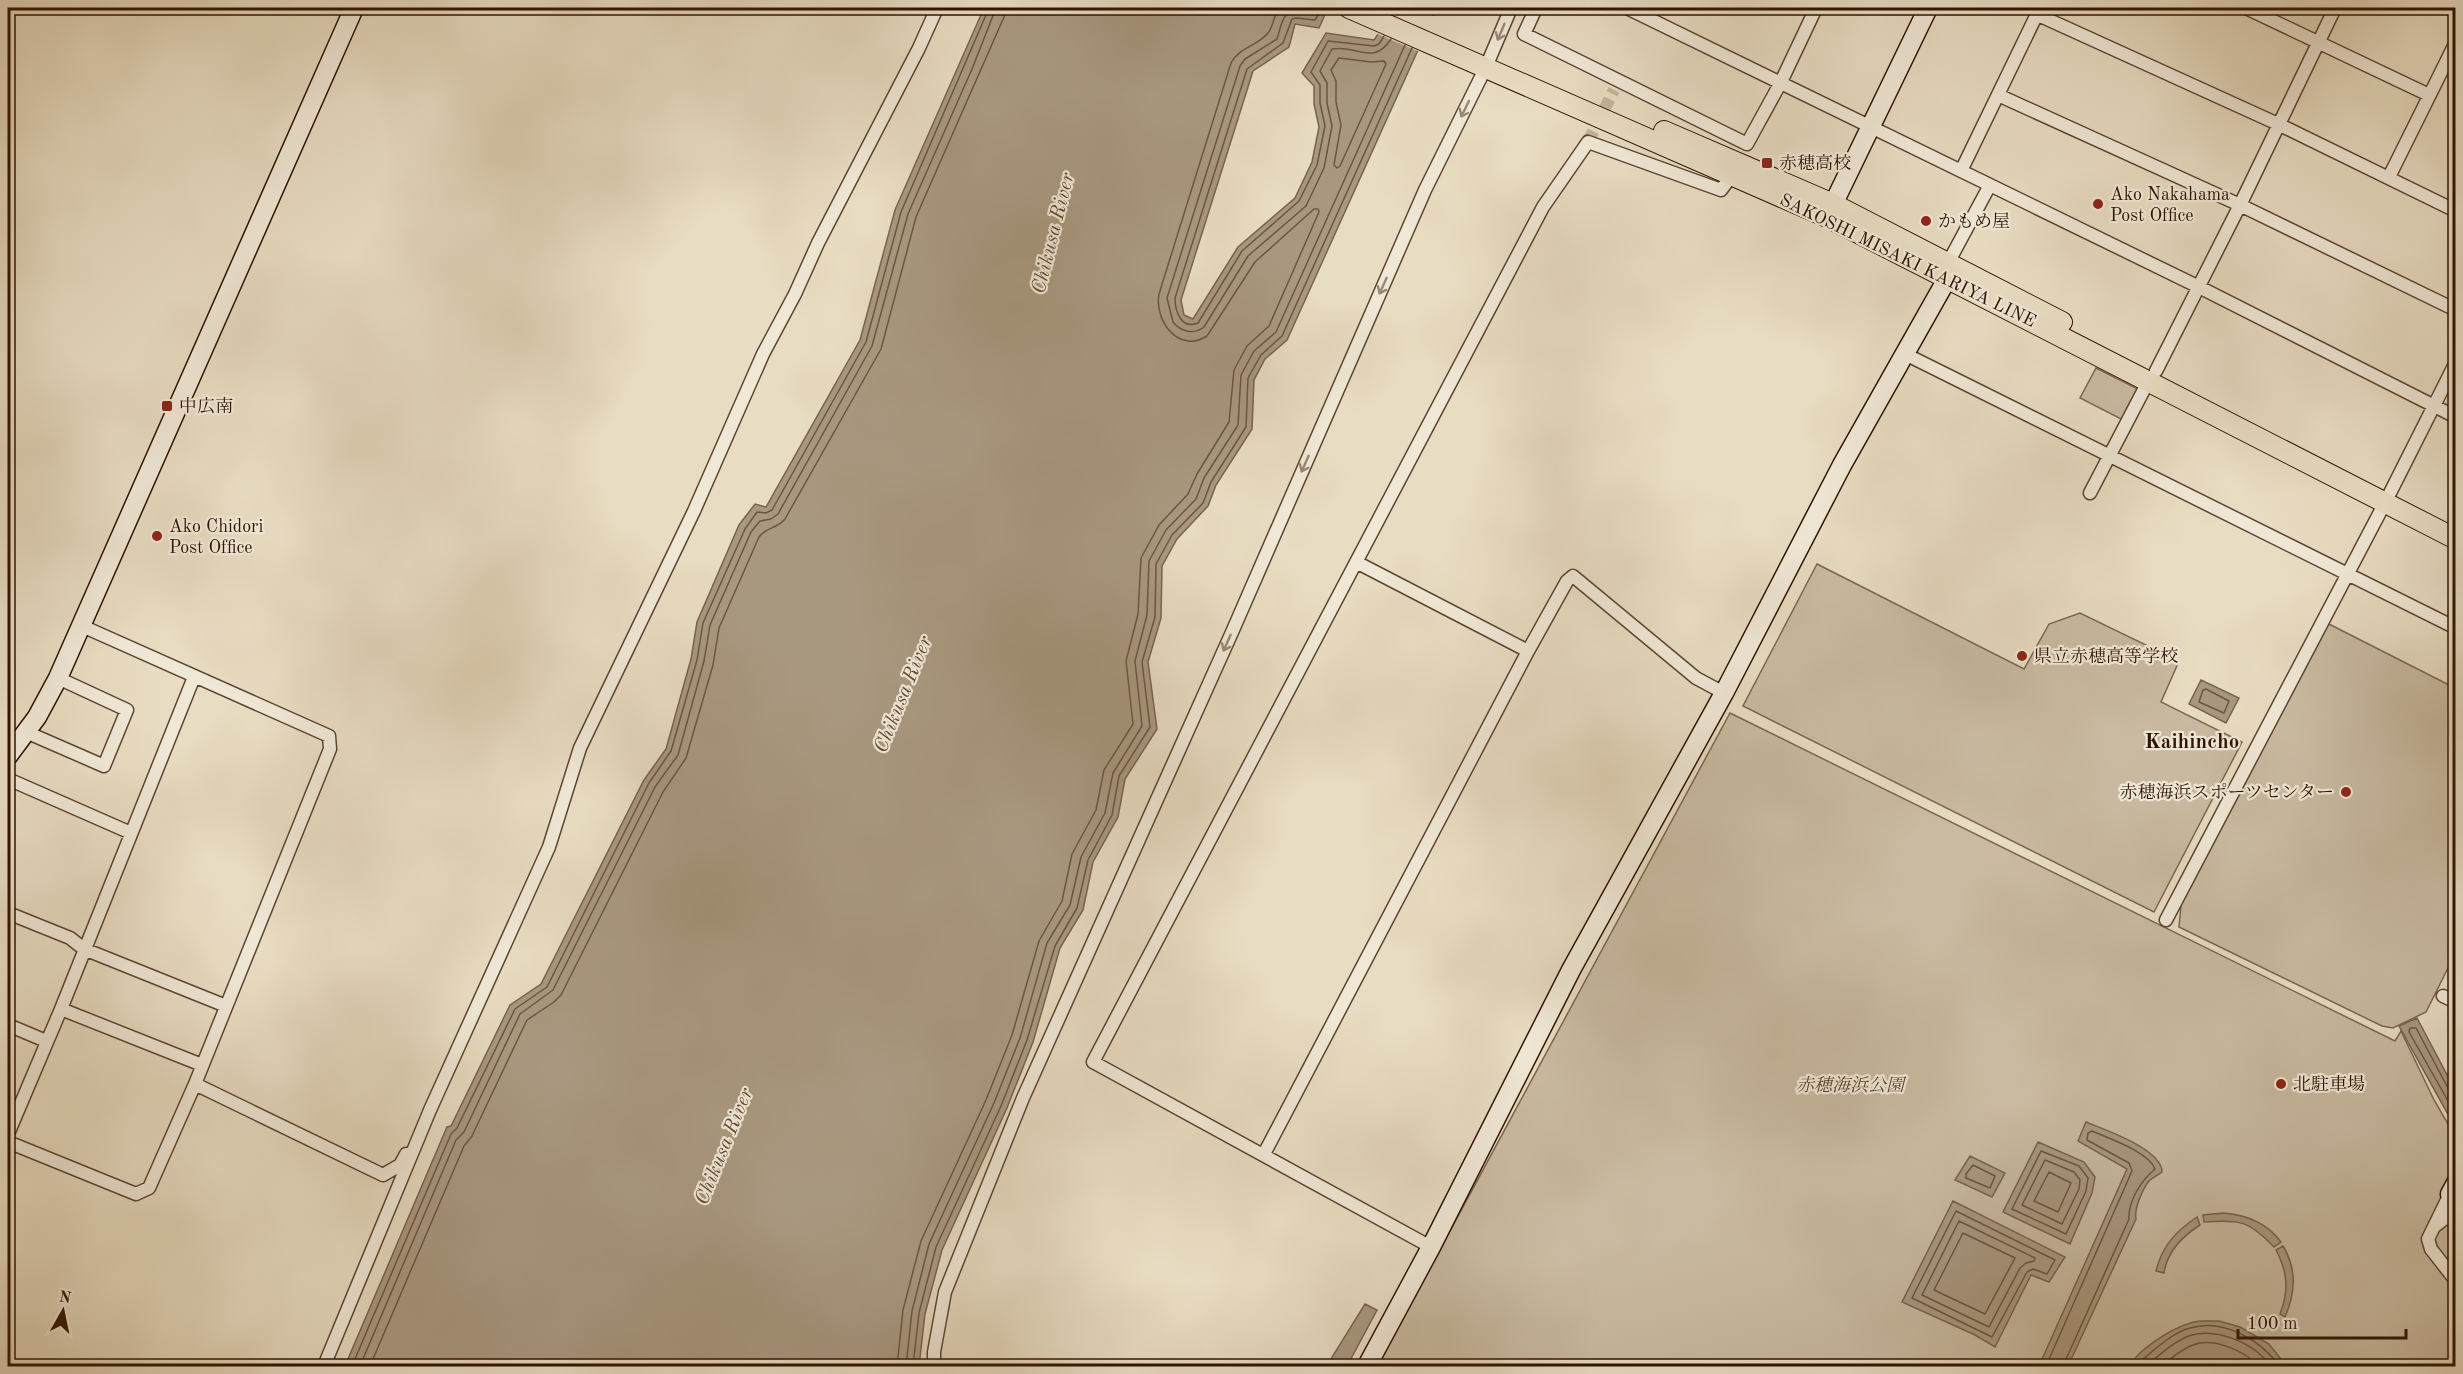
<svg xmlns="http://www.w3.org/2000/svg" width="2463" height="1374" font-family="'Old Standard TT','Noto Serif JP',serif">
<rect width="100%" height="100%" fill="#e8dcc2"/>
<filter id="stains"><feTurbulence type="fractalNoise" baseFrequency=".00333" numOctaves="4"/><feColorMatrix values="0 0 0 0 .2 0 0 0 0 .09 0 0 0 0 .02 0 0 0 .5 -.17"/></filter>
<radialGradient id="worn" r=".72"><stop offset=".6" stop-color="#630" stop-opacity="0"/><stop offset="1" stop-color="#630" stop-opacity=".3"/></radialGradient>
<path fill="#c9baa1" stroke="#7c6650" stroke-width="1.5" d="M2096 368 2138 389 2123 420 2080 398Z
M1817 564 2024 669 2049 624 2080 613 2179 661 2161 702 2242 742 2154 912 1743 706Z
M2327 623 2455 688V954L2426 1012 2393 1028 2382 1026 2179 927 2182 895Z
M1730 713 2395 1041 2401 1031 2434 1100 2455 1136V1366H1377Z"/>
<path fill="#a99880" stroke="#78634d" stroke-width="1.5" d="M984 8H1328L1319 28 1295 24 1289 47 1253 71 1181 300 1184 315 1193 319 1238 247 1295 198 1312 162 1319 127 1314 104V86L1302 73 1326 33 1374 40 1396 8H1437L1287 340 1265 359 1254 380 1252 429 1216 485 1208 506 1177 539 1162 566 1161 618 1148 662 1157 729 1125 779 1118 817 1093 862 1083 910 1060 948 1033 1042 1007 1108 942 1250 925 1314 919 1366H345L447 1127 451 1126 510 1005 541 984 644 780 666 749 691 659 697 622 739 525 755 504 766 507 860 340 895 210Z
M2201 680 2239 698 2226 723 2189 704Z
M2417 1018 2455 1090V1127L2399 1026Z
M2086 1122C2105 1130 2162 1149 2162 1172 2157 1176 2153 1177 2149 1181 2142 1190 2134 1209 2136 1219L2068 1366H2039L2127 1169 2078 1141Z
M2038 1142 2084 1162 2095 1177 2092 1193 2070 1244 2003 1212Z
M1970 1156 2005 1173 1992 1197 1955 1180Z
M1953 1201 2065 1257 2049 1282 2031 1275 1995 1347 1975 1335 1902 1302Z
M2224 1213C2247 1215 2267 1223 2281 1242L2274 1247C2249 1221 2240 1219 2204 1222L2203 1215Z
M2197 1217 2200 1225C2183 1236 2167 1251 2164 1273L2156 1271C2162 1246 2176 1231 2197 1217Z
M2283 1246C2297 1269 2296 1292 2285 1317L2280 1314C2289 1291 2288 1273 2276 1250Z
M1365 1304 1377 1310 1347 1366H1322L1331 1359Z
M2201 1321H2219L2240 1327 2269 1344 2284 1363 2304 1366H2130C2140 1347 2179 1323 2201 1321Z"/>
<path fill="#e8dcc2" d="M1392 8H1414L1436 17 1420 52 1375 33Z"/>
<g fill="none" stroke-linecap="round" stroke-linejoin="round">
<path stroke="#6c5640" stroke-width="1.5" d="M1313 8 1310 12C1283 9 1284 15 1277 39L1245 59 1240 66 1167 298 1173 322C1181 332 1194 335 1204 327L1248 256 1306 206 1324 168 1332 126 1327 103V83L1320 71 1332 49C1357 44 1373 67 1391 39
M1322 8 1315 20 1296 18 1292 19 1283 43 1247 69 1175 298C1175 311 1181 330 1198 323L1242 251 1299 201 1317 165 1325 126 1320 103V85L1311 72 1328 41 1374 46 1379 44 1384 36
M1339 58 1371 62 1384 61 1386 64 1340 166 1337 168 1334 165 1341 125 1336 102V81L1331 70Z
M2206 689 2229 701 2224 713 2199 702 2203 690Z
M2456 1091 2448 1088 2416 1028H2410L2409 1032 2456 1115
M2041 1151 2079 1166 2088 1178 2086 1191 2066 1234 2012 1209Z
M2045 1160 2074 1172 2080 1180 2079 1189 2062 1224 2022 1205Z
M1973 1165 1995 1176 1990 1188 1966 1178V1174Z
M2049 1172 2071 1183 2058 1212 2034 1201Z
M1956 1211 2055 1260 2047 1274 2033 1269 2027 1272 1992 1337 1912 1298Z
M1959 1221 2035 1258 2034 1261 2026 1263 2020 1268 1989 1327 1922 1295Z
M1963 1233 2015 1258 1985 1314 1934 1290Z
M352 1366 451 1134 457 1128 515 1009 547 987 649 783 671 751 697 660 703 623 745 529 757 512 766 513 772 510 866 342 901 212 989 8
M360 1366 456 1140 464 1132 520 1014 553 990 655 787 678 755 704 661 710 625 751 532 760 521 771 519 778 514 872 346 908 214 972 69 996 8
M370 1366 464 1146 472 1136 527 1020 554 1002 561 995 663 792 686 758 713 665 719 628 759 537C766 527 777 529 785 519L881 349 916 217 1004 17 1005 8
M897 1366 903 1310 921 1241 986 1100 1012 1035 1039 941 1062 901 1072 854 1096 810 1104 770 1133 724 1126 661 1138 614 1141 558 1159 525 1188 494 1197 474 1229 422 1234 370 1247 346 1269 326 1319 212 1318 209H1314L1255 262 1207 336C1179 354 1154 321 1159 294L1231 63C1239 47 1258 46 1268 33 1274 26 1273 15 1280 8
M906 1366 912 1311 929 1244 994 1103 1020 1038 1047 943 1070 905 1081 857 1105 813 1113 773 1142 726 1135 661 1147 615 1149 561 1166 530 1196 499 1204 478 1238 425 1241 375 1254 351 1276 332 1405 45
M913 1366 919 1313 936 1247 1001 1106 1027 1040 1055 946 1077 908 1088 860 1112 815 1119 776 1150 727 1142 662 1155 617 1156 564 1172 535 1203 503 1211 482 1246 427 1248 378 1261 355 1282 336 1412 48
M2046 1366 2132 1171 2129 1163 2087 1140 2088 1133 2092 1131C2108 1138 2149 1152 2155 1169 2142 1180 2128 1200 2129 1219L2063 1366
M2137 1366 2139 1362C2154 1351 2171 1333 2190 1328 2223 1318 2261 1340 2279 1366
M2146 1366C2159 1356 2175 1340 2192 1335 2218 1328 2256 1344 2270 1366
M2161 1366C2171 1359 2181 1349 2193 1345 2214 1337 2244 1351 2259 1366"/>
<path stroke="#c3b49b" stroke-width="12" stroke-dasharray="12 6" stroke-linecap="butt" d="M1588 142 1614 90"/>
<g stroke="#5d4530" stroke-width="15">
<path id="street" d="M1536 8 1524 34 1747 144 1781 82 1816 8
M1627 8 2199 287 2456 417
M2246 8 2429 95
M2451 8 2456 10
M2036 14 2278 124 2456 211
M1998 95 2240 205 2456 310
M1961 171 2040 8
M2389 177 2456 42
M1948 263 1990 185
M1905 354 2456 628
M2156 371 2240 205 2335 8
M2090 493 2149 380
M1356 562 1528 651
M26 732 104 766 127 710 58 678
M8 779 131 833
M8 913 70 938 84 949 226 1006
M2166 920 2389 495 2456 362
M2443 996 2456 1002
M61 1009 202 1065
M8 1025 46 1041
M195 1084 383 1175 400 1165 406 1154
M8 1134 61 1009 194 677
M8 1142 136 1194 149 1188 195 1084 330 749 329 736 82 626
M1264 1154 1528 651 1567 581 1573 576 1696 678 1724 693
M2450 1194 2428 1239 2431 1249 2456 1281
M2435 1226 2444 1219 2456 1217
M1431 1247 1093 1062 1543 207 1588 142 1721 190 1732 175
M324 1366 430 1110 549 847 580 748 694 511 763 354 795 294 818 243 919 48 937 8
M934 1366V1352L945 1292 1023 1098 1233 630 1425 190 1486 67 1511 8"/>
</g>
<g stroke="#2f1300" stroke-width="21">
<path id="secondary" d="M1827 217 1928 8
M8 756 37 717 58 678 354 8
M2450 1194 2456 1183
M1367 1366 1431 1247 1571 970 1724 693 1842 465 1947 279 1948 266"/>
</g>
<g stroke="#2f1300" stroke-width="22">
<path id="primary" d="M1349 8 1827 217 2456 539
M1664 131 1833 204 2062 322"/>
</g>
<use href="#street" stroke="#f0e8d7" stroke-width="12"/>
<use href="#secondary" stroke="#f0e8d7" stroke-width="18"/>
<use href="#primary" stroke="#e8dcc2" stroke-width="20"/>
</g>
<defs><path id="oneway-shaft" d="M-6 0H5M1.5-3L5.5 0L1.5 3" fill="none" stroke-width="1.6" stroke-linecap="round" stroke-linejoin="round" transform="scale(1.5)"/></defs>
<g stroke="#998876">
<use href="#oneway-shaft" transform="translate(1501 32) rotate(113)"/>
<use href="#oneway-shaft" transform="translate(1465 109) rotate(116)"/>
<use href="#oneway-shaft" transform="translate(1383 286) rotate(114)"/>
<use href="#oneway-shaft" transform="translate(1305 464) rotate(114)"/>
<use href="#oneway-shaft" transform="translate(1227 643) rotate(114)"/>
</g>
<g fill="#8f2418" stroke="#f0e8d7" stroke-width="2">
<rect x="1761" y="157" width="12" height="12" rx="3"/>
<circle cx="2098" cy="204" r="6"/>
<circle cx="1926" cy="221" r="6"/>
<rect x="161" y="400" width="12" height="12" rx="3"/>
<circle cx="157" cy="536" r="6"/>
<circle cx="2022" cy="656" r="6"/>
<circle cx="2346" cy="792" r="6"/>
<circle cx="2281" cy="1084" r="6"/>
</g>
<g text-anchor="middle" stroke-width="4.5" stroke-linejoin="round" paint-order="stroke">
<g font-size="18" fill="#2f1300" stroke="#f0e8d7" text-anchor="start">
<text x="1779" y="169">赤穂高校</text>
<text x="2110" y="200">Ako Nakahama<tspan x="2110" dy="21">Post Office</tspan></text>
<text x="1938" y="227">かもめ屋</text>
<text x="179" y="412">中広南</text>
<text x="169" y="532">Ako Chidori<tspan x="169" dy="21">Post Office</tspan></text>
<text x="2034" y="662">県立赤穂高等学校</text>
<text x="2334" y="798" text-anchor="end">赤穂海浜スポーツセンター</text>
<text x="2293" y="1090">北駐車場</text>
</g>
<g font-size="18" fill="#2f1300" stroke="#f0e8d7">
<text transform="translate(1908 260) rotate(26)" y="6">SAKOSHI MISAKI KARIYA LINE</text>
</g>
<g font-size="18" font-style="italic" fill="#5d4530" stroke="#f0e8d7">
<text x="1850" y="1091">赤穂海浜公園</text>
</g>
<g font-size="20" font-style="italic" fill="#604833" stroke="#f0e8d7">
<text transform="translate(1052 233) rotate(-76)" y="7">Chikusa River</text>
<text transform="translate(902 694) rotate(-68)" y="7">Chikusa River</text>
<text transform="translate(723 1146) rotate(-68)" y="7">Chikusa River</text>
</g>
<g font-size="21" font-weight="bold" fill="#2f1300" stroke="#f0e8d7">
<text x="2192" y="748">Kaihincho</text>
</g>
</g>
<rect width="2463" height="1374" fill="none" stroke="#e8dcc2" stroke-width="30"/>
<rect x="9" y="9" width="2445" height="1356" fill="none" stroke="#2f1300" stroke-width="3"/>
<rect x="15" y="15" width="2433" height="1344" fill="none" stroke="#2f1300" stroke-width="1.5"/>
<g transform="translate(63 1311) rotate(9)" stroke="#f0e8d7" stroke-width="4.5" paint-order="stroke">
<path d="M0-4.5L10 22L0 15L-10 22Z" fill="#2f1300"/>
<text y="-9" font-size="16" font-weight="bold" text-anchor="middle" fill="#2f1300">N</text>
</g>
<path d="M2238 1329v9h168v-9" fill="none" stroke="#2f1300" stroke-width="3"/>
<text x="2247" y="1329" font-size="18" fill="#2f1300" stroke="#f0e8d7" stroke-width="4.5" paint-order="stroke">100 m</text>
<rect width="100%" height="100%" filter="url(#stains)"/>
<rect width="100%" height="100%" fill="url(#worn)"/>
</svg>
